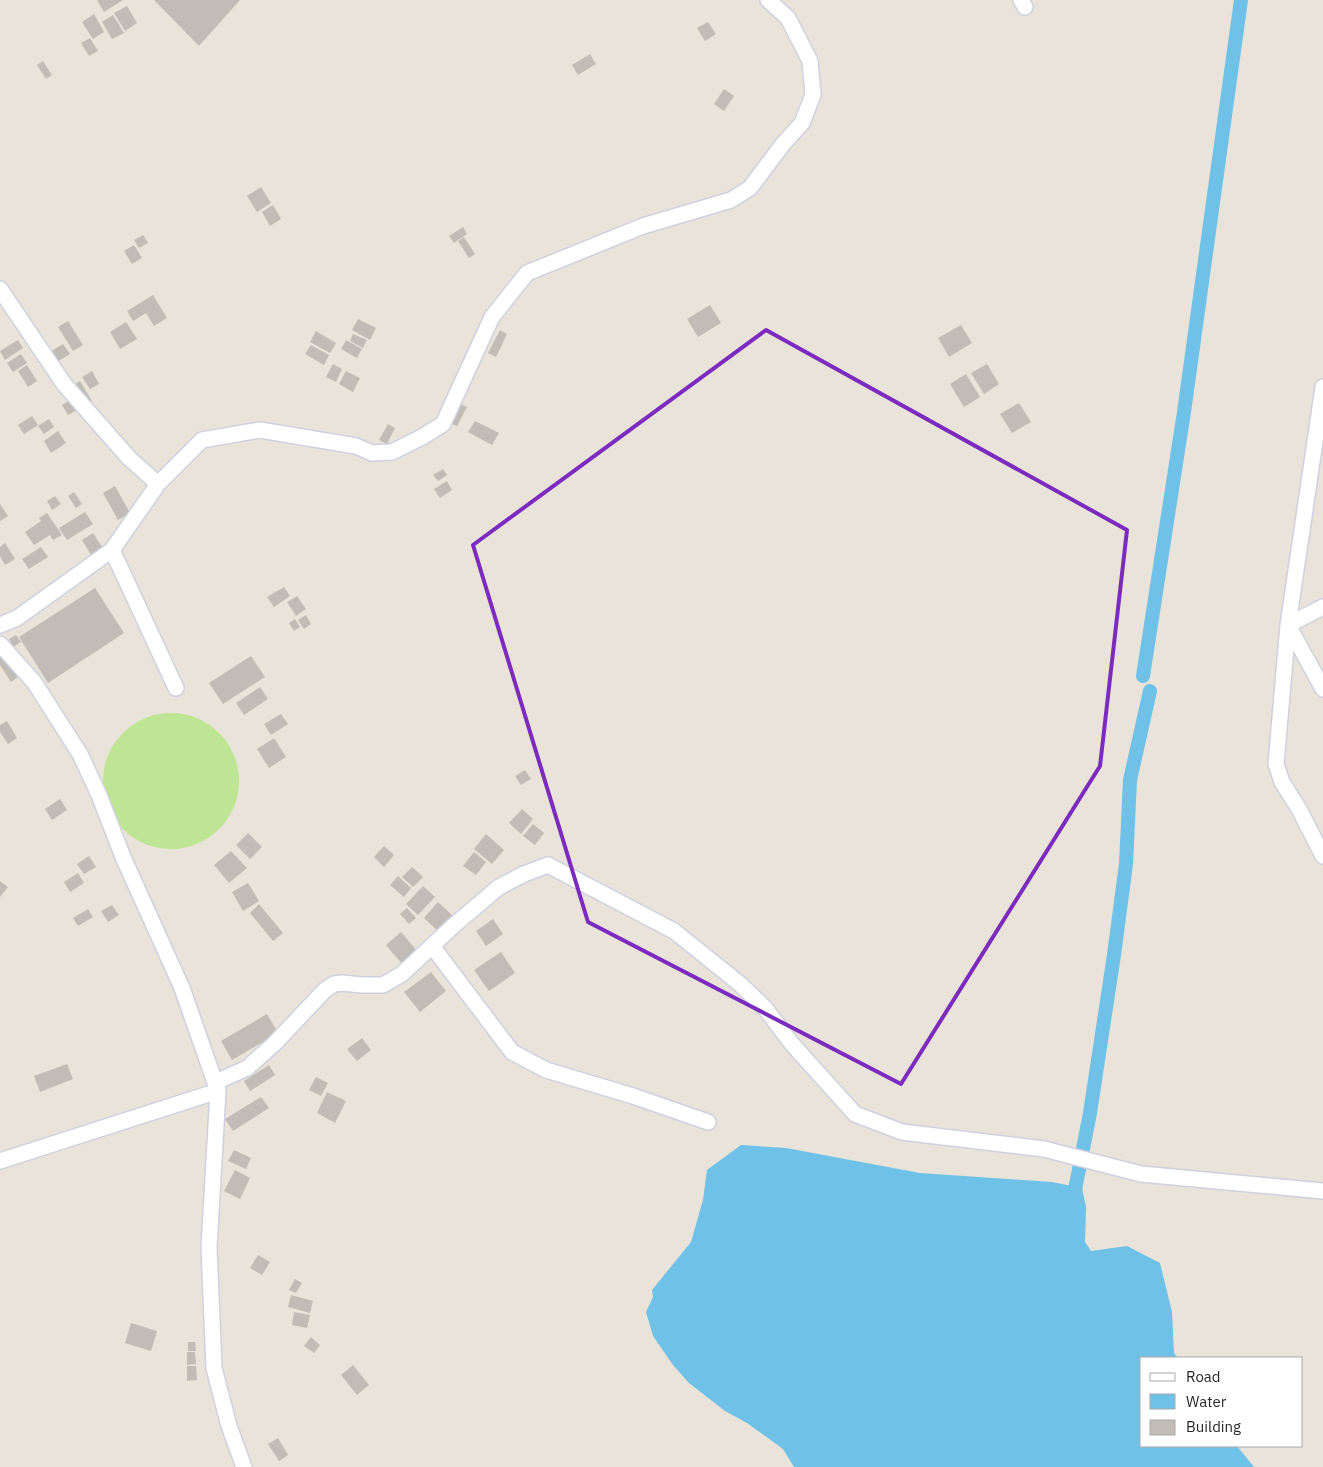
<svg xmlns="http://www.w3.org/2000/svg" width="1323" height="1467" font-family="'IBM Plex Sans',sans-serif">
<rect width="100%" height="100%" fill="#e9e3d9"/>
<path fill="#bee593" d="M103 781a68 68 0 1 1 136 0a68 68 0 1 1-136 0Z"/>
<path fill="#70c1e7" d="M741 1145 786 1148 920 1173 1052 1182 1082 1188 1086 1207 1085 1242 1091 1251 1127 1246 1160 1263 1172 1312 1174 1353 1178 1358H1142V1446H1237L1254 1467H794L783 1449 747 1423 725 1411 689 1383 673 1365 653 1336 646 1312 653 1297 652 1290 691 1242 703 1200 707 1170Z"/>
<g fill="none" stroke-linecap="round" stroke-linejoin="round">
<path stroke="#70c1e7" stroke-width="14" d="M1143 676 1184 412 1241 0
M1072 1205 1090 1113 1114 955 1126 864 1130 780 1150 691"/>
</g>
<path fill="#c1bdb6" d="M97 0H123L104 12Z
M154 0H240L199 46Z
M127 6 137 23 125 31 114 13Z
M94 14 104 32 93 39 82 22Z
M113 15 124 33 112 39 102 22Z
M708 22 716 34 705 41 697 28Z
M90 38 98 51 89 56 81 43Z
M590 54 596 64 578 75 572 65Z
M43 61 52 75 46 79 37 65Z
M724 89 734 96 724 111 714 104Z
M261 187 271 203 257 212 247 196Z
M273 205 281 219 270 226 262 212Z
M463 227 467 234 454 243 449 236Z
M143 235 148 243 139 248 134 240Z
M464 237 475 254 469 258 458 241Z
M134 245 142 258 132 264 124 251Z
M153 295 167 318 154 326 146 313 133 321 127 311Z
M710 305 721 323 698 337 687 319Z
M358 319 376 328 370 340 352 330Z
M68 321 83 345 73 351 58 327Z
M126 322 137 339 120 349 110 332Z
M961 325 972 343 949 357 938 338Z
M500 330 507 334 496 357 488 353Z
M316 331 336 343 330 353 310 342Z
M353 334 367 340 363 348 350 341Z
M18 340 23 348 5 360 0 351Z
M346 340 362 349 357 358 341 349Z
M63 344 70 354 55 363 48 353Z
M311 345 329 355 324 365 305 354Z
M21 354 27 363 13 372 7 363Z
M333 364 342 369 336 382 326 377Z
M987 364 999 384 984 394 971 373Z
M27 365 37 381 28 387 18 371Z
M92 371 99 384 90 389 82 377Z
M346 371 360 378 353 392 339 384Z
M966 374 980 397 964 407 950 384Z
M80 381 92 401 68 415 62 405 72 399 66 390Z
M1019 403 1031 422 1012 433 1000 414Z
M460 404 467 407 457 426 450 423Z
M32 416 38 425 24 434 18 425Z
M49 419 54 427 44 434 38 426Z
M475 421 499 433 492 445 468 432Z
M388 424 395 428 387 444 379 440Z
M58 431 66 443 51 453 44 441Z
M443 469 447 475 438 481 433 475Z
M447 481 452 490 440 498 434 489Z
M115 486 130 513 118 520 103 493Z
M74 492 82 504 76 508 68 496Z
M55 496 61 504 52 510 47 501Z
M0 504 8 516 0 521Z
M85 512 93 524 67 540 59 528Z
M47 513 62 535 53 540 50 535 34 545 25 532 41 521 39 518Z
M93 533 103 548 91 555 82 540Z
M5 543 15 559 5 565 0 556V547Z
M41 547 48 557 29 569 22 559Z
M284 587 290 596 274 607 267 597Z
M95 588 124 633 48 683 19 637Z
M297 596 306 609 296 616 287 602Z
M306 615 311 624 304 629 298 620Z
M295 619 300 627 294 631 289 623Z
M16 635 21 642 13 647 9 639Z
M0 647 19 676 11 682 0 665Z
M251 656 265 677 223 704 209 683Z
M260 687 268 699 244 715 236 703Z
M281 714 288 724 271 735 264 724Z
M7 721 17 738 8 744 0 732V725Z
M274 738 286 757 269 768 257 749Z
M525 770 531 779 521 785 515 776Z
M60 799 67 810 52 820 45 809Z
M522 809 533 819 521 834 509 823Z
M533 824 544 833 535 845 523 836Z
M248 833 262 847 250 859 236 845Z
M486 834 504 850 492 864 474 849Z
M384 846 394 855 384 867 374 857Z
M231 851 247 868 229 883 214 865Z
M474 852 486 862 476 875 463 866Z
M89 856 96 867 84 874 77 864Z
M412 867 423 877 413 887 402 877Z
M78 873 84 883 70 892 64 882Z
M398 876 411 888 404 897 390 885Z
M0 881 8 887 0 897Z
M248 883 259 901 243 911 232 892Z
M423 886 435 897 418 915 406 904Z
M438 902 454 917 440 933 424 918Z
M259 904 283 933 273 941 250 913Z
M112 905 119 915 108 922 101 911Z
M407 908 416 918 409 924 400 914Z
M88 909 93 917 78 926 73 918Z
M493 919 503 934 486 946 476 931Z
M401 932 418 952 403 965 386 945Z
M501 952 515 973 489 991 474 970Z
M431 972 446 991 420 1012 404 992Z
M267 1014 278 1033 232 1060 221 1041Z
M362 1038 371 1050 357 1061 347 1049Z
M67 1064 73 1079 40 1092 34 1076Z
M269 1065 275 1075 250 1091 244 1081Z
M316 1077 328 1083 321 1096 309 1090Z
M327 1092 346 1101 335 1123 317 1113Z
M261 1097 269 1108 233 1131 225 1119Z
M234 1150 251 1158 246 1169 228 1161Z
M235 1170 250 1178 240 1199 224 1191Z
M258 1255 270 1262 262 1275 250 1268Z
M295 1279 302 1283 296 1293 289 1290Z
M291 1295 313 1301 310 1313 288 1307Z
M294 1312 310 1315 307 1328 292 1325Z
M131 1323 157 1331 151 1351 125 1343Z
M311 1337 320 1345 314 1353 304 1346Z
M188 1342H195L196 1351H188Z
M187 1352H195L196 1364 187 1365Z
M353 1365 369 1385 357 1395 341 1375Z
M187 1366H196L197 1380 187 1381Z
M278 1438 288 1455 279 1461 268 1444Z"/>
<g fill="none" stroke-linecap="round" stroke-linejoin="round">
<g stroke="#ced1df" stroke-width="18">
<path id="minor" d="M1021 0 1025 7
M0 289 64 384 129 458 158 484
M1323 387 1288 625 1276 764 1282 782 1299 809 1323 856
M112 550 176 688
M0 625 17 618 112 550 158 484 202 440 260 430 356 446 372 453 392 452 422 437 443 424 492 317 527 273 643 226 731 200 750 188 783 144 802 123 813 95 810 61 788 18 768 0
M1288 625 1323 689
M1288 625 1323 607
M0 644 34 682 80 754 99 795 123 857 182 988 218 1091 209 1247 214 1368 229 1426 244 1467
M432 946 512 1052 546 1070 633 1096 708 1122
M0 1161 218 1091 216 1082 247 1068 274 1044 325 990 334 984 342 983 362 985H383L402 974 453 926 499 887 524 874 548 865 674 931 740 984 765 1008 792 1044 855 1114 902 1132 1044 1149 1141 1174 1323 1191"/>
</g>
<use href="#minor" stroke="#fff" stroke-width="15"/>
</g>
<path fill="none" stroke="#7b2cbf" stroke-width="4" stroke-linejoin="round" d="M766 330 1127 530 1100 766 901 1084 588 922 473 545Z"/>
<rect x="1140" y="1357" width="162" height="90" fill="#ffffff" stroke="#a9a9a9"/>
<rect x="1150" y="1373" width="25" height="8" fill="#ffffff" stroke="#a9a9a9"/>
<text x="1186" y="1382" font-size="15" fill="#272727">Road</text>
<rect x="1150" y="1394" width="25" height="15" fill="#70c1e7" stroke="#a9a9a9"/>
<text x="1186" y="1407" font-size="15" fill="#272727">Water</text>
<rect x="1150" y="1420" width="25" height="15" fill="#c1bdb6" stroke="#a9a9a9"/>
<text x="1186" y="1432" font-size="15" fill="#272727">Building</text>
</svg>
